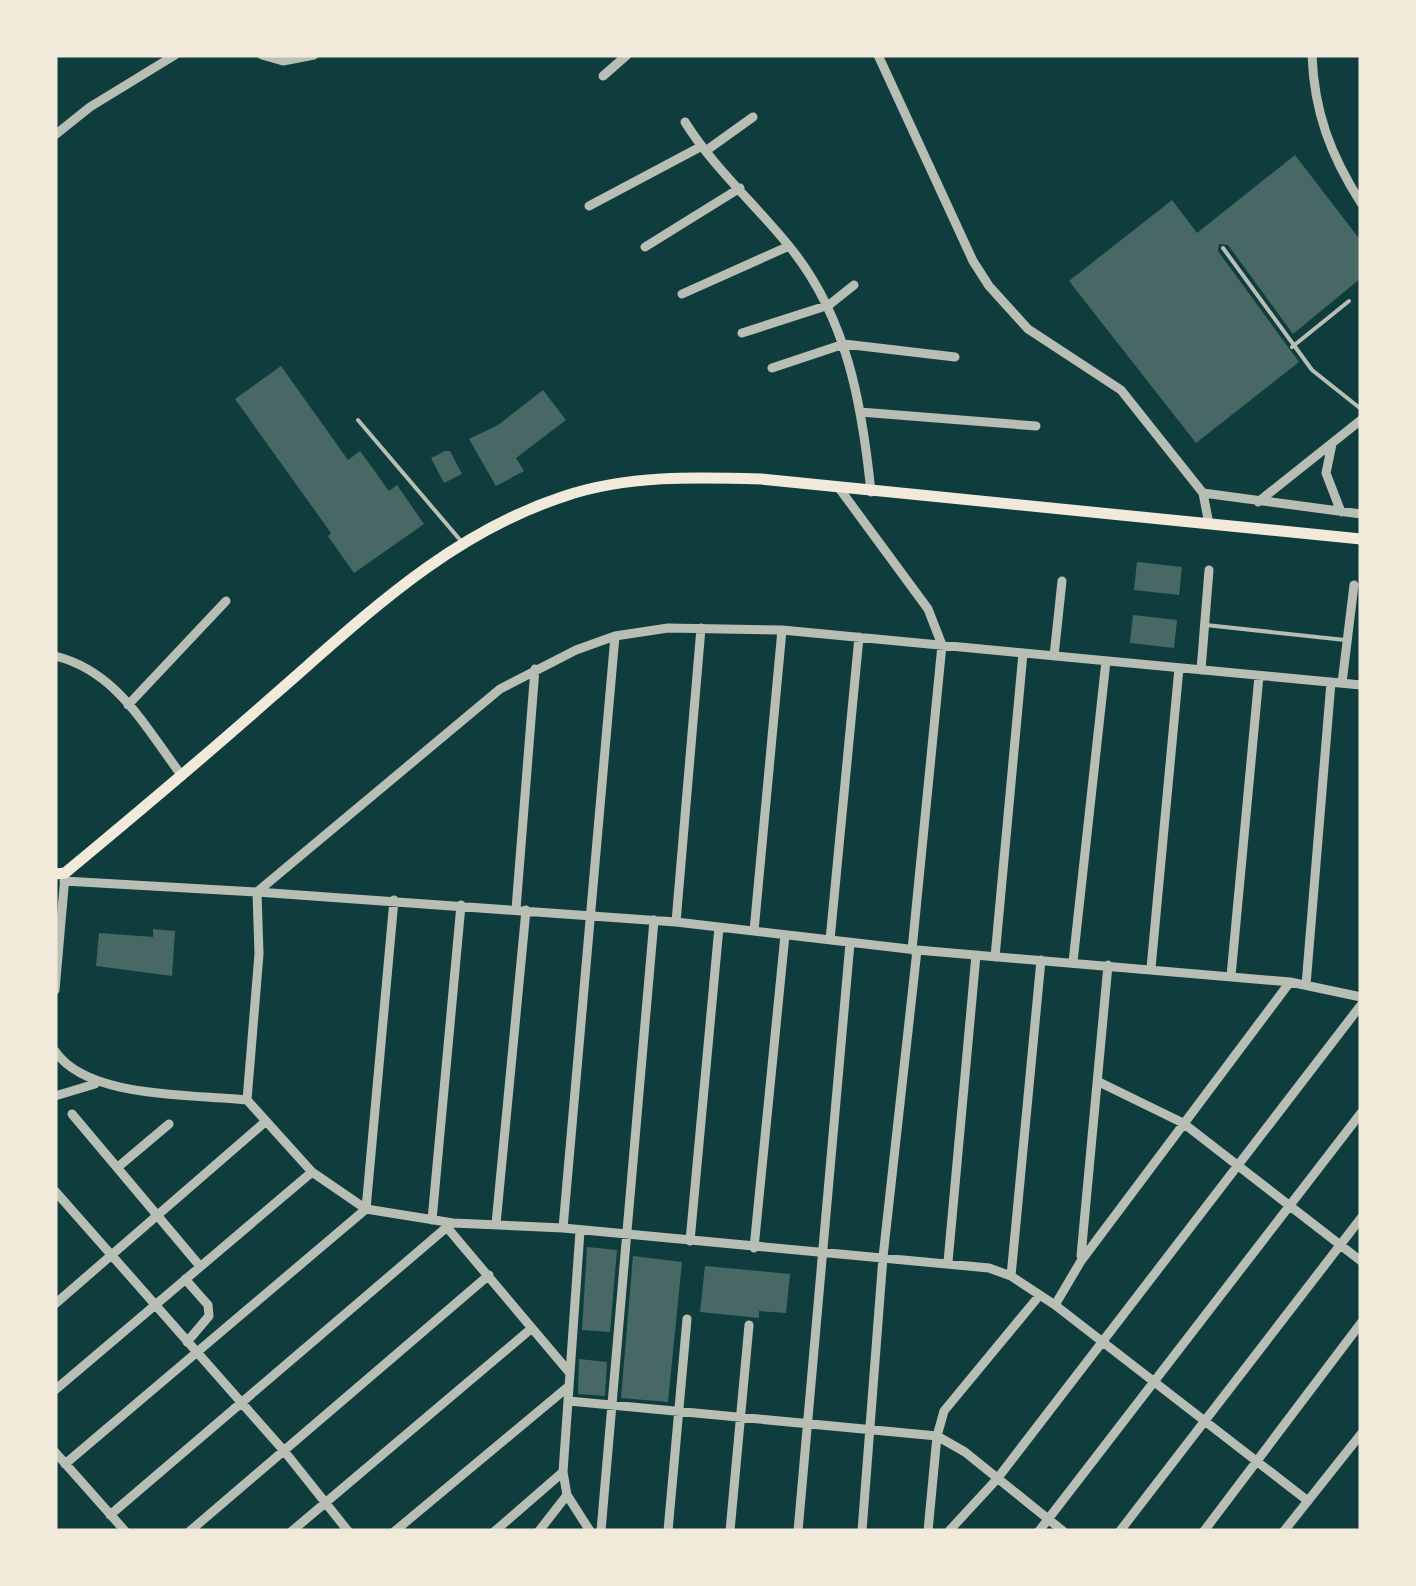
<svg xmlns="http://www.w3.org/2000/svg" width="1416" height="1586" font-family="Inter,sans-serif">
<rect width="100%" height="100%" fill="#0f3d3e"/>
<path fill="#486865" d="M1295 155 1361 241V278L1293 334 1228 245 1219 244 1218 251 1299 362 1196 443 1069 281 1172 200 1197 233Z
M281 366 348 460 360 451 389 491 397 485 424 524 354 573 328 536 331 533 235 399Z
M543 390 566 420 516 458 524 471 496 486 469 439 498 425Z
M445 451H450L462 474 444 483 431 458Z
M1137 562 1182 567 1179 595 1134 590Z
M1133 615 1177 620 1174 648 1130 643Z
M153 929 175 931 172 976 96 966 99 933 153 937Z
M587 1247 617 1250 610 1332 582 1330Z
M633 1256 682 1262 668 1402 621 1398Z
M705 1266 790 1274 786 1313 759 1311V1318L700 1312Z
M579 1359 607 1362 605 1396 578 1394Z"/>
<g fill="none" stroke-linecap="round" stroke-linejoin="round">
<path stroke="#b8beb3" stroke-width="4" d="M1223 248 1312 370 1361 409
M1292 347 1349 301
M358 420 461 541
M1206 625 1345 640"/>
<path stroke="#b8beb3" stroke-width="9" d="M262 55 283 61 314 55
M878 55 973 261 989 286 1028 329 1121 390 1203 493 1361 514
M1312 55C1314 112 1331 156 1361 203
M603 76 627 55
M685 122C713 167 756 205 789 246 847 317 862 404 871 492
M55 135 90 107 175 55
M707 150 753 117
M589 206 702 146
M645 247 740 188
M682 294 789 246
M742 333 829 305 854 285
M772 368 844 344 955 357
M860 412 1036 426
M1332 444 1326 473 1341 512
M839 488 928 609 942 645 912 950
M1203 493 1209 524
M1258 502 1361 420
M55 656C117 671 145 727 182 776
M1054 656 1062 581
M1201 670 1209 570
M1342 683 1354 585
M128 705 226 601
M64 881 257 892 500 689 576 650 615 636 668 628 782 630 1361 685
M516 909 535 669
M676 922 701 628
M754 931 782 630
M830 940 859 637
M995 957 1023 653
M1073 962 1106 661
M1151 968 1179 668
M1231 976 1259 676
M1306 985 1331 682
M55 990 65 876
M55 1051C87 1099 193 1094 247 1100
M1099 1082 1183 1123 1361 1261
M55 1096 95 1084
M72 1114 199 1265
M118 1167 169 1124
M55 1191 285 1452 348 1531
M432 1220 461 905
M496 1224 526 910
M445 1225 569 1372
M563 1228 615 636
M580 1231 563 1472 567 1495 590 1531
M690 1241 719 927
M754 1248 785 935
M1081 1256 1108 965
M948 1262 976 955
M1011 1276 1041 960
M185 1279 208 1305 209 1316 187 1342
M55 1304 265 1122
M1055 1305 1081 1261 1290 982
M55 1390 312 1172
M569 1401 937 1436 965 1452 1063 1531
M55 1452 125 1531
M65 1464 366 1209 394 900
M1308 1501 1055 1305 1011 1276 989 1268 563 1228 453 1223 366 1209 312 1172 247 1100 259 954 257 892 676 922 917 950 1290 982 1361 997
M110 1515 447 1227
M190 1531 489 1275
M292 1531 532 1328
M395 1531 569 1386
M495 1531 563 1472
M539 1531 567 1495
M601 1531 654 920
M668 1531 687 1319
M730 1531 749 1325
M798 1531 850 943
M862 1531 883 1257 917 950
M928 1531 937 1436 944 1411 1039 1296
M949 1531 997 1479 1361 1005
M1039 1531 1361 1113
M1120 1531 1361 1218
M1204 1531 1361 1323
M1284 1531 1361 1434"/>
<path stroke="#f1e9da" stroke-width="11" d="M55 874 65 873C135 815 205 756 273 696 364 617 448 534 565 496 627 475 696 477 761 479L1361 539"/>
</g>
<rect width="1416" height="1586" fill="none" stroke="#f1e9da" stroke-width="115"/>
</svg>
